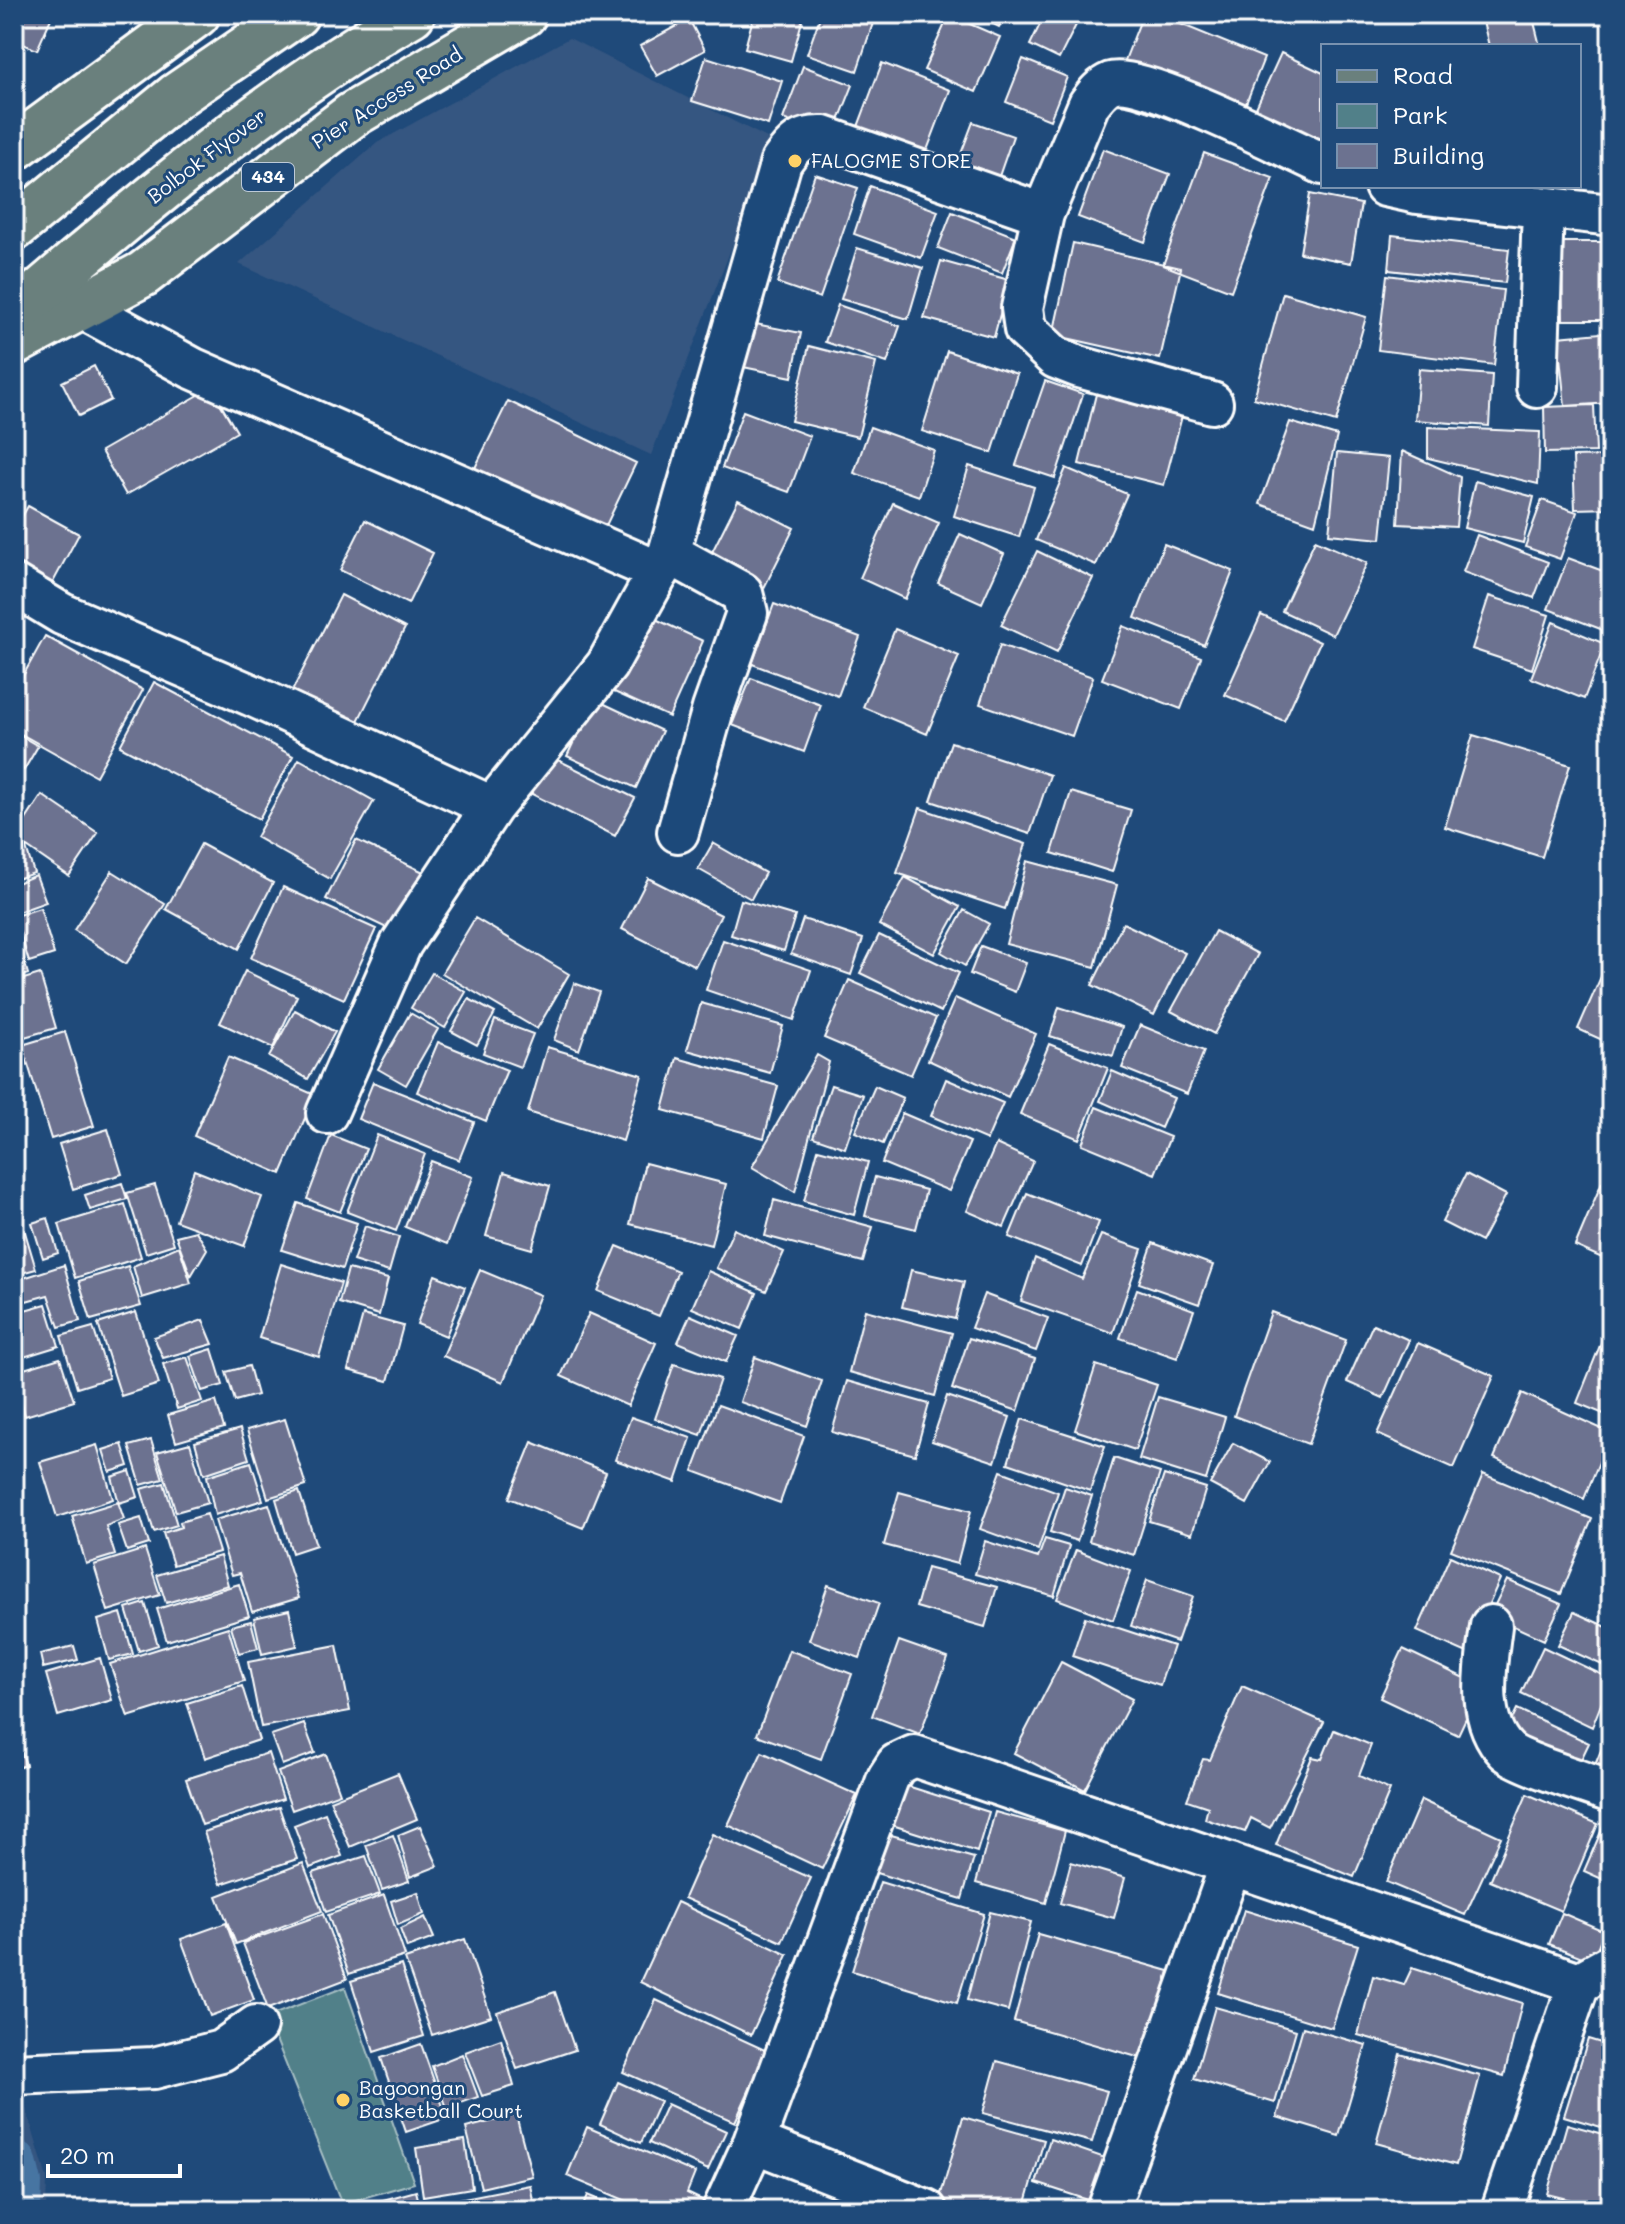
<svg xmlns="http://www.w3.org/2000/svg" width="1625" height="2224" font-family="Mali,sans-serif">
<rect width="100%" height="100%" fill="#1f4a7a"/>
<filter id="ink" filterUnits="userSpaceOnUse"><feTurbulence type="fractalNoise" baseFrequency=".0125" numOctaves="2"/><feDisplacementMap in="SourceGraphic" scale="16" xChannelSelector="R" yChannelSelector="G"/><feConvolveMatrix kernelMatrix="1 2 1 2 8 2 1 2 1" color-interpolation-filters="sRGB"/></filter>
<g filter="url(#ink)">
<path fill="#365681" d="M569 38 773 141 651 455 239 264 377 143Z
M14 2069 47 2178 46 2210H14Z"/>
<path fill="#518089" stroke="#a8c0c4" stroke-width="2" d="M345 1987 414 2183 342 2204 267 2017Z"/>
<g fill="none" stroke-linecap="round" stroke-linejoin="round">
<path stroke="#4774a2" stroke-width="46" d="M14 2163 19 2183 18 2210"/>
</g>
<path fill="#6c7290" stroke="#fff" stroke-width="2" d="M14 14H53L37 50 14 40Z
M754 14H804L791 61 745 48Z
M821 14H876L857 71 807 54Z
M980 14H1006L999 27 979 17Z
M1045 14H1057L1077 23 1059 59 1030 45Z
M1143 14H1156L1264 58 1241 116 1122 68Z
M1299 14H1340L1301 23Z
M1481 14H1532L1540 46H1489Z
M949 15 1000 37 976 92 924 70Z
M689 19 705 50 657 76 640 46Z
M1281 53 1323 73V155L1250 121Z
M706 57 782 81 768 125 692 101Z
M1023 59 1067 77 1050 120 1006 102Z
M882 63 950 90 921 166 853 140Z
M803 66 853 85 832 138 783 119Z
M973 122 1013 136 997 182 956 167Z
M1103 149 1170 174 1145 242 1078 217Z
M1204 153 1273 178 1231 291 1163 265Z
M815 174 858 188 820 298 777 283Z
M870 186 938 211 921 258 854 234Z
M1310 194 1361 204 1351 263 1300 253Z
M952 212 1016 237 1002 273 938 248Z
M1392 235 1509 249 1505 283 1389 270Z
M1562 242H1605L1607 320H1563Z
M1073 243 1181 268 1160 359 1053 335Z
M857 248 923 268 908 319 841 299Z
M941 261 1009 280 994 337 924 318Z
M1387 275 1503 290 1494 365 1378 350Z
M1283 293 1366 317 1336 422 1254 398Z
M838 305 900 326 887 363 825 342Z
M751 323 801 333 792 377 743 367Z
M1611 332V403L1565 406 1558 337Z
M809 346 876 363 858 437 791 421Z
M947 351 1017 374 992 453 922 431Z
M94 366 111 400 79 416 62 382Z
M1419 369 1492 375 1489 426 1415 420Z
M1045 381 1083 394 1055 478 1016 465Z
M211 388 237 432 126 495 101 451Z
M1096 394 1182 416 1164 485 1079 464Z
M508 401 636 463 599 540 470 478Z
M1594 405 1596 452 1545 453 1544 407Z
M743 411 810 436 789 492 722 468Z
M1290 422 1337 436 1315 524 1260 504Z
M870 427 934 450 919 496 854 473Z
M1428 427 1540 432 1538 484 1428 458Z
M1402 451 1460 477 1456 527 1398 524Z
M1337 453 1389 458 1381 539 1329 534Z
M1611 456V508L1575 509 1573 457Z
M969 466 1034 487 1019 537 954 516Z
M1066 468 1127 494 1096 565 1036 540Z
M1475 481 1534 497 1523 543 1464 528Z
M738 500 794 528 763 590 707 562Z
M1542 500 1577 512 1560 559 1525 547Z
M893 503 939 523 905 599 860 578Z
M28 506 79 534 50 588 14 569V531Z
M365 520 433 553 408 604 340 570Z
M960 534 1004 554 982 603 938 583Z
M1477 535 1548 562 1534 598 1463 572Z
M1315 540 1367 563 1333 635 1282 611Z
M1164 544 1233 571 1204 645 1135 618Z
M1037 551 1093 578 1057 652 1001 625Z
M1568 558 1611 574V633L1548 609Z
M341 595 405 628 353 731 289 697Z
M1489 596 1549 615 1532 669 1472 649Z
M774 604 860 637 838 696 752 664Z
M647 615 703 641 669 717 612 691Z
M1261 615 1320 642 1284 721 1225 695Z
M1553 622 1605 644 1584 699 1531 678Z
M1123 626 1201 657 1181 709 1102 679Z
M895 629 959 656 927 734 863 707Z
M45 636 143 690 96 776 14 730V692Z
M1000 645 1093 677 1072 736 980 704Z
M751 678 821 705 804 752 732 725Z
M154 682 293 756 259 819 120 746Z
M594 699 662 731 636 788 567 756Z
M14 732 38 746 24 770 14 764Z
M1473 735 1570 765 1542 857 1445 827Z
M951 742 1050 775 1030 834 931 801Z
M544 753 635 798 615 836 526 791Z
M299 759 374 801 330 879 256 837Z
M1071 792 1131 810 1112 872 1052 853Z
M42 795 98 833 69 876 14 838Z
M920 808 1026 844 1005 909 897 873Z
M356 840 432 876 403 936 326 899Z
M713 843 765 873 751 899 698 869Z
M201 844 273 883 239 949 166 909Z
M26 848 34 873 14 880V851Z
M1027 861 1117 885 1095 967 1006 944Z
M112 871 165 904 126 964 74 930Z
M36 875 46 902 15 913 14 884Z
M905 877 960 907 934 954 879 925Z
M648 878 721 915 695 966 622 929Z
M283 887 376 929 344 999 251 958Z
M741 900 795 916 784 951 731 935Z
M40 908 54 954 29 962 15 916Z
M964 910 989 924 965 966 941 952Z
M475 918 569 974 537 1029 442 973Z
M803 919 863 939 851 975 791 954Z
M1123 923 1185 953 1154 1015 1092 985Z
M14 928 28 974 14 978Z
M1215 931 1258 954 1214 1034 1171 1011Z
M879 935 959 973 941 1012 860 973Z
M723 940 811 970 794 1020 706 990Z
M981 946 1026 963 1015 992 970 974Z
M1611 954V1044L1578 1029Z
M245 971 297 996 273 1048 220 1023Z
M432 973 466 992 445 1028 411 1008Z
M40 974 56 1028 14 1040V982Z
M849 980 936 1018 911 1075 824 1038Z
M574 983 599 992 579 1050 554 1040Z
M955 998 1036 1034 1008 1097 928 1060Z
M469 999 495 1013 477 1045 451 1031Z
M701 1003 783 1026 770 1073 687 1050Z
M1059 1007 1122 1027 1113 1056 1050 1036Z
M295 1010 335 1032 308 1079 269 1057Z
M410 1013 438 1029 406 1085 378 1069Z
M495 1020 533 1034 520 1067 483 1053Z
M1140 1025 1204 1051 1187 1094 1122 1068Z
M65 1032 94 1126 51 1139 22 1045Z
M438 1042 507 1070 486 1121 417 1092Z
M1049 1044 1108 1068 1079 1139 1020 1114Z
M547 1047 642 1075 623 1141 528 1112Z
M817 1055 829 1062 795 1192 752 1167Z
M228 1057 315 1095 281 1174 194 1136Z
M677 1058 778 1086 764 1138 663 1110Z
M1112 1071 1174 1098 1161 1128 1100 1101Z
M946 1079 1003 1103 987 1140 931 1116Z
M373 1082 474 1122 459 1160 358 1119Z
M831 1085 863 1095 845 1148 813 1137Z
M875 1086 903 1098 883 1144 855 1132Z
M1096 1107 1170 1137 1155 1174 1082 1144Z
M902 1113 970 1142 949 1191 882 1163Z
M108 1129 122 1174 73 1189 59 1144Z
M331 1135 366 1149 340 1212 307 1199Z
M377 1135 425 1154 396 1231 347 1212Z
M996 1144 1033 1161 1004 1227 967 1211Z
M818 1149 868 1162 854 1215 804 1201Z
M431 1161 473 1177 447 1244 405 1227Z
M645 1163 726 1184 711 1245 630 1224Z
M194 1170 262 1197 244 1246 176 1221Z
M504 1172 550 1186 532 1249 486 1236Z
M1466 1174 1506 1195 1481 1242 1442 1222Z
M875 1177 926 1190 916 1229 865 1216Z
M1602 1182 1611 1185V1262L1575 1246Z
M122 1183 127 1199 90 1210 85 1195Z
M155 1185 174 1244 146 1253 127 1193Z
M1027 1193 1099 1222 1082 1266 1009 1237Z
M774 1200 873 1227 863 1262 765 1236Z
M298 1203 357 1223 342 1269 282 1250Z
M125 1204 141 1257 75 1278 59 1224Z
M48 1218 58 1253 43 1258 32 1223Z
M365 1226 399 1237 389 1272 353 1261Z
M734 1229 784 1252 766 1291 716 1268Z
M196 1231 207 1249 191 1276 176 1236Z
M25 1232 36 1269 14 1275V1235Z
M1101 1235 1142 1249 1113 1333 1021 1301 1035 1258 1082 1279Z
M1153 1243 1213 1265 1199 1304 1139 1283Z
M179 1246 191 1283 142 1298 133 1266Z
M617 1246 678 1271 659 1316 598 1291Z
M281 1264 341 1283 319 1357 259 1338Z
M64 1265 80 1321 59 1327 48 1295 15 1304 14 1281Z
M128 1266 141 1306 91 1320 79 1281Z
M348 1269 388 1279 379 1315 339 1303Z
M480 1270 540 1295 503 1382 443 1356Z
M911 1270 964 1282 955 1319 902 1307Z
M708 1271 757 1293 742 1329 692 1308Z
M435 1275 465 1287 446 1336 417 1324Z
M1137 1289 1194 1310 1177 1358 1120 1338Z
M984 1294 1048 1318 1036 1351 971 1328Z
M46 1304 59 1346 14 1360V1313Z
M865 1310 952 1333 935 1396 849 1372Z
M136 1312 159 1384 121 1396 98 1324Z
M1271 1312 1346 1340 1308 1444 1234 1416Z
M589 1313 656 1343 628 1406 561 1376Z
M363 1315 403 1326 388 1381 348 1370Z
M690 1315 738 1336 726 1362 678 1342Z
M203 1320 213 1344 163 1358 154 1337Z
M1373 1324 1409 1340 1383 1398 1347 1382Z
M93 1327 109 1378 77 1388 61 1336Z
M1605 1333 1611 1335V1417L1577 1403Z
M969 1338 1035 1359 1018 1411 952 1389Z
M1418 1343 1494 1376 1454 1468 1377 1434Z
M212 1349 223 1385 202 1391 190 1356Z
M187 1357 202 1401 177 1409 163 1364Z
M755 1357 822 1381 807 1426 740 1402Z
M60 1358 74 1401 25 1416 14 1372Z
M674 1364 720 1379 701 1435 655 1419Z
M1096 1365 1157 1385 1135 1450 1075 1430Z
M249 1366 257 1395 235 1401 226 1372Z
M847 1381 929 1404 915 1455 832 1432Z
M1522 1393 1611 1433 1584 1499 1494 1458Z
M947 1396 1010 1417 995 1462 932 1441Z
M1158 1397 1225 1417 1206 1480 1139 1459Z
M216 1401 224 1428 176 1442 168 1415Z
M718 1405 804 1436 780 1503 693 1471Z
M631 1417 691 1438 676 1482 615 1460Z
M285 1419 306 1486 268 1498 247 1430Z
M1022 1419 1105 1446 1090 1491 1008 1463Z
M240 1429 249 1459 204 1474 195 1442Z
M151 1440 163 1479 141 1485 129 1446Z
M532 1442 606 1472 583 1528 509 1498Z
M190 1443 208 1503 176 1512 157 1452Z
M1233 1443 1270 1462 1247 1504 1210 1484Z
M122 1444 129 1466 110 1472 103 1450Z
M97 1445 113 1499 57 1517 40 1462Z
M1114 1458 1160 1473 1134 1555 1089 1541Z
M251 1462 263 1500 215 1515 207 1476Z
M130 1471 138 1497 119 1503 112 1477Z
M1001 1471 1058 1492 1038 1550 980 1529Z
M1483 1474 1592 1519 1561 1594 1451 1550Z
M1164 1475 1206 1488 1192 1534 1149 1521Z
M164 1483 177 1525 154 1532 141 1489Z
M1065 1487 1092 1496 1077 1541 1050 1532Z
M299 1491 316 1545 292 1553 276 1499Z
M899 1492 971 1511 957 1564 884 1545Z
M118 1502 124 1519 106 1526 115 1555 86 1564 72 1516Z
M269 1504 299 1598 252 1612 240 1573 232 1575 215 1520Z
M207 1514 219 1552 173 1565 163 1533 181 1527 180 1522Z
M141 1518 149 1544 127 1551 118 1525Z
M1045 1539 1069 1546 1054 1596 975 1574 985 1541 1038 1558Z
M145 1549 160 1595 108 1611 94 1565Z
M1076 1550 1131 1571 1113 1620 1057 1599Z
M220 1556 228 1585 166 1603 157 1575Z
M1450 1556 1500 1579 1467 1653 1417 1631Z
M927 1568 997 1587 985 1627 916 1607Z
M1147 1580 1193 1596 1177 1642 1131 1626Z
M1507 1580 1561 1604 1544 1640 1490 1615Z
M239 1584 249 1616 167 1641 157 1609Z
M828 1585 879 1603 860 1658 809 1640Z
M145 1603 158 1645 139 1651 126 1609Z
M289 1610 297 1646 262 1654 254 1618Z
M1574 1612 1611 1629V1669L1558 1645Z
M121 1613 133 1654 109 1660 98 1620Z
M1085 1617 1173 1646 1160 1685 1072 1656Z
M251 1621 258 1648 239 1653 231 1626Z
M228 1627 244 1681 128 1717 110 1664Z
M899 1641 948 1658 920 1734 872 1716Z
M337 1645 350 1711 261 1727 248 1662Z
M74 1646 78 1660 43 1668 40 1654Z
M1543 1647 1611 1679 1592 1727 1521 1693Z
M1403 1649 1481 1686 1458 1735 1380 1698Z
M789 1650 852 1674 821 1759 757 1735Z
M100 1658 112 1700 58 1716 46 1674Z
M1061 1662 1132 1699 1085 1790 1014 1753Z
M242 1686 259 1740 205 1758 187 1703Z
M1242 1686 1324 1722 1270 1828 1251 1818 1245 1832 1205 1819 1208 1807 1187 1800 1203 1759 1210 1760Z
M1517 1709 1589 1743 1566 1791 1494 1757Z
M304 1724 315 1753 282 1765 271 1735Z
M1611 1726V1797L1586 1787Z
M14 1730 26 1765 14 1769Z
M1334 1730 1371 1745 1359 1776 1390 1790 1354 1877 1276 1845 1312 1757 1322 1759Z
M762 1752 857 1795 822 1869 728 1825Z
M268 1753 283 1799 202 1825 186 1779Z
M326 1754 340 1793 292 1810 278 1772Z
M398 1773 417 1819 350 1847 330 1800Z
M901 1784 989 1812 977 1852 889 1824Z
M1527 1794 1598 1824 1561 1911 1490 1881Z
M1421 1800 1501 1837 1465 1915 1386 1882Z
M279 1807 297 1859 221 1884 204 1832Z
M995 1812 1065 1831 1046 1903 976 1883Z
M325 1813 342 1856 310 1868 294 1825Z
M1606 1820 1611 1823V1883L1584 1871Z
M420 1826 438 1866 410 1877 398 1835Z
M884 1833 974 1858 962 1899 873 1872Z
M712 1834 811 1878 782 1942 684 1898Z
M393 1835 409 1881 382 1890 366 1845Z
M366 1856 380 1894 326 1912 313 1873Z
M1071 1862 1125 1878 1114 1918 1060 1903Z
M303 1863 322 1911 236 1944 217 1896Z
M880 1882 984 1914 957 2003 852 1971Z
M418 1892 424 1914 398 1925 391 1901Z
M384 1895 405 1956 349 1974 328 1915Z
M677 1902 788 1955 751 2035 640 1982Z
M1244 1910 1358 1945 1332 2028 1218 1993Z
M990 1912 1031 1922 1008 2011 967 2000Z
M1562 1913 1604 1931 1592 1961 1549 1944Z
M323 1914 347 1979 268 2009 243 1943Z
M425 1917 434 1938 407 1948 400 1929Z
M226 1923 254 2000 210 2016 181 1939Z
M1038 1934 1169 1971 1144 2059 1014 2021Z
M465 1939 491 2016 432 2035 405 1959Z
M401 1965 424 2036 374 2052 351 1981Z
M1412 1968 1522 2003 1504 2076 1358 2035 1373 1976 1404 1985Z
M555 1992 575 2050 517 2069 497 2012Z
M656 2000 767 2051 735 2122 623 2072Z
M1215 2007 1296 2030 1275 2103 1194 2079Z
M1303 2027 1366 2045 1339 2136 1277 2117Z
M501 2039 514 2086 482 2096 465 2052Z
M1588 2039 1611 2046V2130L1564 2116Z
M421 2044 447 2118 406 2132 381 2058Z
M462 2054 478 2097 447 2108 432 2066Z
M1400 2054 1480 2076 1456 2165 1376 2143Z
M997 2061 1107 2091 1092 2142 983 2113Z
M618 2082 660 2101 641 2143 600 2124Z
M667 2104 726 2131 708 2170 649 2143Z
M516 2115 532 2176 481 2188 466 2128Z
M963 2117 1044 2140 1024 2210H969L939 2201Z
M1567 2124 1611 2136V2210L1547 2194Z
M587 2127 695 2173 687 2193 710 2204 707 2210H648L567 2176Z
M1050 2139 1108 2159 1094 2202 1036 2183Z
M465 2140 472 2188 423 2196 416 2148Z
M530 2185 535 2210H444L443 2202Z
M416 2191 421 2210H362L361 2206Z
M588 2195 624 2210H582Z
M749 2196 790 2210H743Z
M1533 2200 1568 2210H1530Z"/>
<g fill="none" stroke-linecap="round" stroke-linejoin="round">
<g stroke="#fff" stroke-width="46">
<path id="street" d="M1385 186 1417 193 1611 215
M84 309 192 368 659 572
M1537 387 1543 208
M1212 403 1079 367 1056 358 1025 329 1022 308 1043 214 1089 104C1095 96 1101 87 1111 83 1140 73 1288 148 1323 164
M669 553 742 593 747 613 713 709 678 832
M14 585 62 614 251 695 492 807
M327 1113 401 944 492 807 607 665 669 553 781 162C794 143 801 136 824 137L1043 214
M1491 1626C1486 1666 1475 1719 1507 1751 1520 1763 1590 1784 1611 1792
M14 2074 154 2068 221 2051 256 2026
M754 2142 926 2210
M723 2210 754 2142 888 1778 897 1764 914 1756 1579 1983
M1108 2210 1231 1864
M1502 2210 1579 1983 1611 1965"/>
</g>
<g stroke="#fff" stroke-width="50">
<path id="primary" d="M14 148 197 14
M14 343 143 274 352 115 524 14"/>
</g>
<g stroke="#fff" stroke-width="50">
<path id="highway" d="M14 228 176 96 296 14
M14 314C139 206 269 97 412 14"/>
</g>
<use href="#street" stroke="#1f4a7a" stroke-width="40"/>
<use href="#primary" stroke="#6a807d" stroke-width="44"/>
<use href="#highway" stroke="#6a807d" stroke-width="44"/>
</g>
</g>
<g fill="#ffd166" stroke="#1f4a7a" stroke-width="3">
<circle cx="795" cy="161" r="8"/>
<circle cx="343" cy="2100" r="8"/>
</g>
<g text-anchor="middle" stroke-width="6" stroke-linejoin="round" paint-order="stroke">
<rect fill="#1f4a7a" stroke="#bcc9d7" stroke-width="2" x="242" y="163" width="52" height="28" rx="6"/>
<g font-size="18" font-weight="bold" fill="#fff">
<text x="268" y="183">434</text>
</g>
<g font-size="20" fill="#fff" stroke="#1f4a7a">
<text transform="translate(387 98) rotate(-32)" y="7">Pier Access Road</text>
<text transform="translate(207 156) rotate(-37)" y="7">Bolbok Flyover</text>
</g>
<g font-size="20" fill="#fff" stroke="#1f4a7a" text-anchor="start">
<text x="811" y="168">FALOGME STORE</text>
<text x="359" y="2095">Bagoongan<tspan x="359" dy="23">Basketball Court</tspan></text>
</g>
</g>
<rect width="1625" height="2224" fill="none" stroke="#1f4a7a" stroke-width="48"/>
<rect x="24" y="24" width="1577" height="2176" fill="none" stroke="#fff" stroke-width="3" filter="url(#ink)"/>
<rect x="1321" y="44" width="260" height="144" fill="#1f4a7a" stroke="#7992af" stroke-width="2"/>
<rect x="1337" y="70" width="40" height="12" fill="#6a807d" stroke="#7992af" stroke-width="2"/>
<text x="1393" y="84" font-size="24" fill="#ffffff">Road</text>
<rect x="1337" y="104" width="40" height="24" fill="#518089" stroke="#7992af" stroke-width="2"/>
<text x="1393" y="124" font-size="24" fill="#ffffff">Park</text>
<rect x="1337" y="144" width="40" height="24" fill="#6c7290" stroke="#7992af" stroke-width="2"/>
<text x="1393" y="164" font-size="24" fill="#ffffff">Building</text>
<path d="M48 2164v12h132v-12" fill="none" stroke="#ffffff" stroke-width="4"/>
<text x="60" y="2164" font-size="24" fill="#ffffff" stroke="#1f4a7a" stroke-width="6" paint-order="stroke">20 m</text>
</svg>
